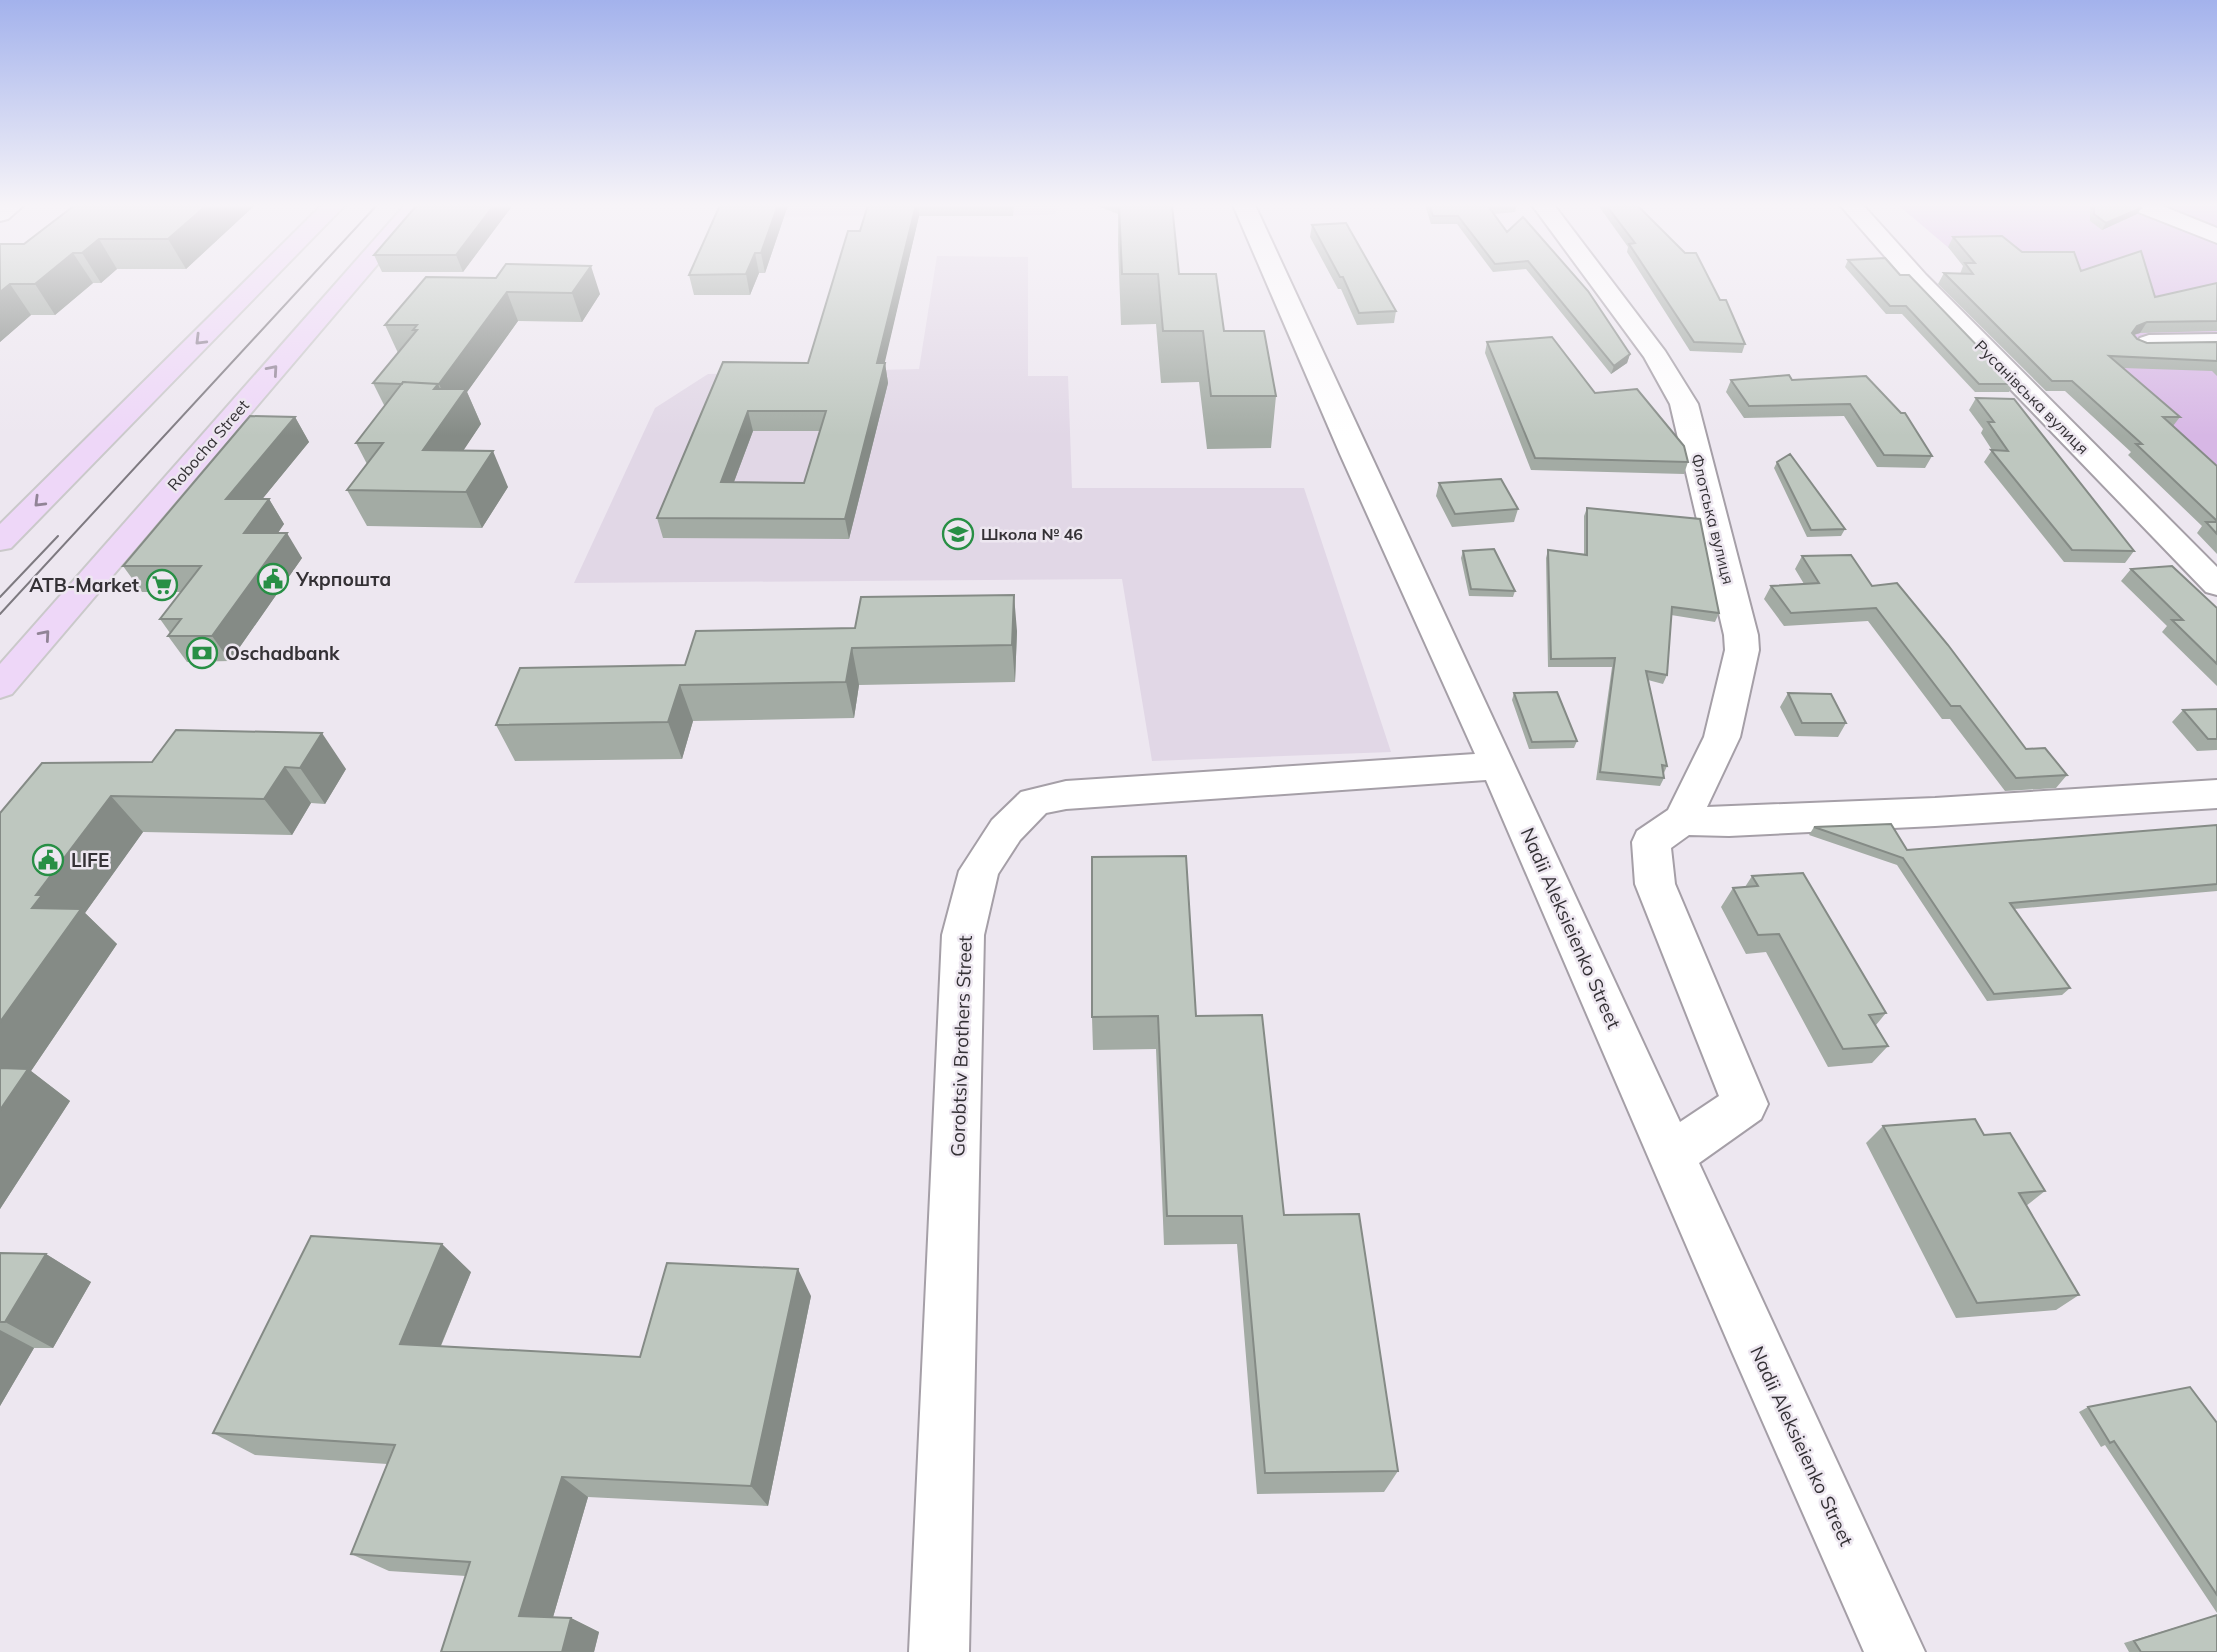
<svg xmlns="http://www.w3.org/2000/svg" width="2217" height="1652" font-family="Mulish,sans-serif">
<rect width="100%" height="100%" fill="#ede7f0"/>
<path fill="#e1d7e6" d="M720 205H1060L1055 214 1048 215 715 217Z
M937 256 1028 257V376H1068L1072 488H1304L1391 752 1152 761 1122 579 574 583 655 408 708 374 919 369Z"/>
<path fill="#d7b7e5" d="M1898 205H2217V492L2094 371Z"/>
<g fill="none" stroke-linecap="round" stroke-linejoin="round">
<g stroke="#a59fa7" stroke-width="4">
<path id="minor" d="M0 205H24L8 219 0 221Z
M1233 205H1255L1680 1122 1719 1096 1635 884 1632 842 1637 831 1668 810 1704 737 1725 650 1724 635 1670 404 1644 357 1532 205H1554L1665 351 1698 404 1758 635 1759 650 1740 737 1707 807 1935 798 2217 780V808L1935 826 1729 836 1689 835 1671 848 1675 884 1768 1104 1761 1119 1699 1163 1925 1652H1864L1733 1354 1486 780 1066 809 1046 813 1020 840 998 874 984 935 969 1652H909L942 935 959 871 992 820 1021 792 1066 781 1475 754 1340 454Z
M1840 205H1863L1926 275 2217 567V595L2206 592 1910 285Z
M2130 205H2160L2217 228V243L2133 210Z
M2217 334V350L2149 351 2140 348 2136 343 2140 338 2149 335Z"/>
</g>
<g stroke="#cac9ca" stroke-width="4">
<path id="major" d="M322 205H345L11 548 0 550V524Z
M405 205H428L12 694 0 698V664Z"/>
</g>
<use href="#minor" fill="#fff" fill-rule="evenodd"/>
<use href="#major" fill="#eed7f8" fill-rule="evenodd"/>
<path stroke="#7e7a80" stroke-width="2" d="M0 597 58 536
M0 614 377 205"/>
</g>
<path fill="#a3aba4" fill-rule="evenodd" d="M75 205H255L186 269H117L101 283H93L55 315H31L0 342V244H24Z
M720 205H788L765 273H759L750 295H694L689 275Z
M868 205H1014L1013 216H919L884 363H885L888 383 849 539 663 538 657 518 723 362 808 363 860 231ZM753 431H820L804 483 734 482Z
M1095 205H1172L1179 274 1276 396 1271 448 1207 449 1199 382 1161 383 1156 324 1121 325 1118 244V214Z
M1425 205H1517L1515 212 1493 214 1507 232 1630 354 1627 363 1611 374 1526 269 1493 272 1457 224H1431Z
M1598 205H1637L1720 300 1745 344 1742 353 1690 351 1627 252 1628 247Z
M2090 205H2136L2141 208 2137 214 2102 230 2090 221Z
M512 206 463 272H382L374 255Z
M1312 225 1396 311 1394 323 1357 325 1341 289H1338L1310 237Z
M1953 237 2022 252 2081 271 2155 297 2217 283V331L2140 333 2134 335 2137 339 2147 343 2217 342V376L2212 371 2123 368 2180 417 2173 426 2217 466V554L2197 533 2202 526 2128 455 2131 452 2065 391H2046L1938 284 1944 273 1960 274 1963 266 1948 247Z
M1848 260 1900 275 2014 384 2009 392H1975L1902 314H1886L1845 267Z
M426 277 600 294 582 322 518 321 467 392 481 424 463 450 508 487 482 528 367 526 347 490 367 464 356 443 385 407 373 383 398 353 385 325Z
M1487 342 1595 393 1688 462 1684 474 1531 470 1485 353Z
M1866 376 1932 456 1925 468 1877 467 1844 416 1744 418 1726 392 1731 380H1792Z
M1976 398 2134 551 2125 563 2064 562 1984 462 1992 450 1981 433 1983 429 1969 410Z
M295 417 309 442 262 499H269L284 524 278 533 302 558 230 661 187 662 168 636 170 633 160 619 181 592H142L123 566Z
M1777 462 1845 529 1841 536 1807 537 1774 468Z
M1439 483 1518 509 1514 522 1452 527 1436 496Z
M1587 508 1719 613 1715 622 1671 615 1667 675 1663 684 1648 680 1667 766 1664 773V778L1660 786 1596 780 1612 667H1548L1546 558 1548 550 1584 554V516Z
M1463 551 1515 591 1513 597 1469 596 1461 558Z
M1802 556 1872 586 2026 749 2067 775 2056 788 2005 791 1950 719H1942L1868 621 1784 626 1764 599 1771 586 1804 584 1795 569Z
M2131 569 2217 608V686L2162 632 2167 626 2121 581Z
M1017 631 1015 682 859 685 854 718 693 721 682 759 515 761 496 725 685 665Z
M1514 693 1577 741 1574 748 1529 749 1512 700Z
M1788 693 1846 723 1838 737 1795 736 1780 707Z
M2217 709V750L2197 751 2172 722 2183 710Z
M152 762 346 769 325 804 311 803 292 835 143 832 85 913 117 944 31 1071 70 1101 0 1209V813Z
M2217 825V891L2014 909 2070 988 2062 995 1987 1001 1897 865 1809 835 1814 827 1907 850Z
M1752 876 1886 1013 1876 1025 1888 1046 1872 1063 1828 1067 1766 952 1746 954 1721 907 1733 888 1745 887Z
M1196 1016 1284 1215 1398 1471 1384 1492 1257 1494 1237 1244 1164 1245 1156 1049 1093 1050 1092 1017Z
M1883 1126 1984 1135 2045 1191 2026 1206 2079 1295 2056 1310 1956 1318 1866 1143Z
M0 1253 46 1254 91 1282 53 1348H34L0 1406Z
M471 1272 441 1346 640 1357 811 1296 768 1506 588 1497 553 1617 571 1618 599 1632 594 1652 466 1576 389 1571 351 1554 387 1464 255 1455 213 1433Z
M2088 1407 2217 1423V1613L2105 1445 2101 1447 2079 1412Z
M2217 1615V1652H2129L2124 1643Z"/>
<path fill="#858b86" d="M207 205H255L186 269 168 239Z
M494 205H511L512 206 463 272 456 255Z
M778 205H788L765 273 761 253Z
M916 205H918L919 216 880 383 877 363Z
M2141 208 2137 214 2102 230 2106 223Z
M99 239 117 269 101 283 82 253Z
M73 253 93 283 55 315 35 284Z
M755 253 759 273 750 295 746 274Z
M591 266 600 294 582 322 572 293Z
M10 284 31 315 0 342V292Z
M507 292 518 321 467 392 481 424 440 486 423 450 434 389 438 384 450 412 451 411 439 384Z
M2147 322 2140 333 2130 336 2137 326Z
M1630 354 1627 363 1611 374 1614 366Z
M885 363 888 383 849 539 845 519Z
M748 411 753 431 726 503 721 482Z
M295 417 309 442 242 524 226 499Z
M493 451 508 487 482 528 466 492Z
M269 499 284 524 260 558 244 533Z
M287 533 302 558 230 661 212 636Z
M1014 595 1017 631 1015 682 1012 645Z
M852 648 859 685 854 718 846 682Z
M680 685 693 721 682 759 668 722Z
M322 733 346 769 325 804 300 768Z
M285 767 311 803 292 835 264 799Z
M111 796 143 832 85 913 117 944 31 1071 70 1101 0 1209V1022L36 895Z
M442 1244 471 1272 431 1369 400 1344Z
M46 1254 91 1282 53 1348 5 1322Z
M798 1269 811 1296 768 1506 751 1486Z
M0 1330 34 1348 0 1406Z
M562 1477 588 1497 549 1631 519 1616Z
M571 1618 599 1632 594 1652H562Z"/>
<path fill="#bec7bf" stroke="#858b86" stroke-width="2" fill-rule="evenodd" d="M75 205H207L168 239H99L82 253H73L35 284H10L0 292V244H24Z
M417 205H494L456 255H374Z
M720 205H778L761 253H755L746 274 689 275Z
M868 205H916L877 363H885L845 519 657 518 723 362 808 363 848 231H860ZM748 411H826L804 483 721 482Z
M1119 205H1172L1179 274H1216L1224 331H1264L1276 396H1211L1203 331H1163L1158 274H1122Z
M1429 205H1507L1488 206 1507 232 1523 217 1588 291 1630 354 1614 366 1528 261 1495 264 1458 216H1433Z
M1606 205H1637L1685 253H1696L1720 300H1726L1745 344 1694 342 1629 244 1635 243Z
M2094 205H2136L2141 208 2106 223 2094 214Z
M1346 223 1396 311 1359 313 1343 277H1340L1312 225Z
M2002 236 2022 252H2074L2081 271 2141 251 2155 297 2217 283V321L2147 322 2137 326 2132 333 2137 339 2147 343 2217 342V361L2109 356 2180 417H2163L2217 466V521L2136 444H2142L2072 381H2052L1944 273 1973 274 1965 263H1975L1953 237Z
M1885 258 1900 275H1909L2014 384H1979L1906 306H1890L1848 260Z
M506 264 591 266 572 293 507 292 439 384 403 382 402 384 373 383 417 330H413L417 325H385L426 277 496 278Z
M1552 337 1595 393 1637 389 1684 446 1688 462 1535 458 1487 342Z
M1789 375 1792 380 1866 376 1901 413H1905L1932 456 1884 455 1850 404 1749 406 1731 380Z
M403 382 438 384 434 389H466L423 450 493 451 466 492 347 490 383 443H356Z
M1976 398 2014 399 2134 551 2072 550 1991 450 2008 451 1988 422H1994Z
M250 416 295 417 226 499H269L244 533H287L212 636H168L181 619H160L201 566H123Z
M1790 454 1845 529 1811 530 1777 462Z
M1501 479 1518 509 1455 514 1439 483Z
M1587 508 1700 519 1719 613 1672 607 1667 675 1646 671 1667 766 1662 765 1664 778 1600 772 1615 658 1551 659 1548 550 1587 555Z
M2206 522H2217V534Z
M1494 549 1515 591 1471 589 1463 551Z
M1851 555 1872 586 1897 583 1948 645 2026 749 2045 748 2067 775 2016 778 1960 706H1951L1876 608 1791 613 1771 586 1819 583 1802 556Z
M2172 566 2217 608V664L2172 620H2183L2131 569Z
M1014 595 1012 645 852 648 846 682 680 685 668 722 496 725 520 668 685 665 696 631 855 628 861 597Z
M1557 692 1577 741 1532 742 1514 693Z
M1788 693 1831 694 1846 723H1802Z
M2217 709V739H2208L2183 710Z
M176 730 322 733 300 768 285 767 264 799 111 796 36 895H42L32 908 81 909 0 1022V813L42 763 152 762Z
M1891 824 1907 850 2217 825V884L2010 903 2070 988 1994 994 1903 858 1814 827Z
M1186 856 1196 1016 1262 1015 1284 1215 1359 1214 1398 1471 1265 1473 1242 1216H1167L1158 1016 1092 1017V857Z
M1803 873 1886 1013 1869 1015 1888 1046 1843 1049 1779 934 1758 935 1733 888 1758 886 1752 876Z
M0 1068 28 1069 0 1110Z
M1975 1119 1984 1135 2010 1133 2045 1191 2019 1193 2079 1295 1977 1303 1883 1126Z
M311 1236 442 1244 400 1344 640 1357 667 1263 798 1269 751 1486 562 1477 519 1616 571 1618 562 1652H441L470 1562 351 1554 395 1445 213 1433Z
M0 1253 46 1254 5 1322H0Z
M2190 1387 2217 1423V1595L2114 1441 2110 1443 2088 1407Z
M2217 1615V1652H2141L2134 1641Z"/>
<defs><path id="oneway-chevron" d="M-2-3.5L2.5 0L-2 3.5" fill="none" stroke-width="1.6" stroke-linecap="round" stroke-linejoin="round" transform="scale(1.75)"/></defs>
<g stroke="#918496">
<use href="#oneway-chevron" transform="translate(200 340) rotate(135)"/>
<use href="#oneway-chevron" transform="translate(273 370) rotate(-49)"/>
<use href="#oneway-chevron" transform="translate(39 502) rotate(135)"/>
<use href="#oneway-chevron" transform="translate(45 635) rotate(-49)"/>
</g>
<linearGradient id="sky" x2="0" y2="1"><stop stop-color="#a3b2ec"/><stop offset="0.47" stop-color="#f7f4f8"/><stop offset="1" stop-color="#f7f4f8" stop-opacity="0"/></linearGradient>
<rect width="2217" height="436" fill="url(#sky)"/>
<defs>
<g id="school-ring" transform="scale(1.575)"><circle r="9.5" fill="#ede7f0" stroke="#288f45" stroke-width="1.5"/><path d="M0-5L7-2L0 1L-7-2ZM-4 1L0 2.5L4 1V4Q0 6-4 4Z" fill="#288f45"/></g>
<g id="civic-ring" transform="scale(1.575)"><circle r="9.5" fill="#ede7f0" stroke="#288f45" stroke-width="1.5"/><path d="M-.6-6.5H3V-4.5H.6V-3L4-1V1h2V6H-6V1h2V-1L-.6-3ZM-1.2 2.5V6h2.4V2.5Z" fill="#288f45"/></g>
<g id="supermarket-ring" transform="scale(1.575)"><circle r="9.5" fill="#ede7f0" stroke="#288f45" stroke-width="1.5"/><path d="M-6-5.5h2.5l.6 2H6L4.5 2H-2.5L-4.4-4H-6ZM-1.5 3.2a1.3 1.3 0 1 0 .1 0ZM3 3.2a1.3 1.3 0 1 0 .1 0Z" fill="#288f45"/></g>
<g id="bank-ring" transform="scale(1.575)"><circle r="9.5" fill="#ede7f0" stroke="#288f45" stroke-width="1.5"/><path d="M-6-4H6V4H-6ZM0-2.3a2.3 2.3 0 1 0 0 4.6a2.3 2.3 0 1 0 0-4.6Z" fill="#288f45"/></g>
</defs>
<g fill-rule="evenodd">
<use href="#school-ring" x="958" y="534"/>
<use href="#civic-ring" x="273" y="579"/>
<use href="#supermarket-ring" x="162" y="585"/>
<use href="#bank-ring" x="202" y="653"/>
<use href="#civic-ring" x="48" y="860"/>
</g>
<g text-anchor="middle" stroke-width="5" stroke-linejoin="round" paint-order="stroke">
<g font-size="16" fill="#343135" stroke="#ede7f0">
<text transform="translate(2032 397) rotate(45)" y="6">Русанівська вулиця</text>
<text transform="translate(208 445) rotate(-49)" y="6">Robocha Street</text>
<text transform="translate(1713 519) rotate(76)" y="6">Флотська вулиця</text>
</g>
<g font-size="16" font-weight="bold" fill="#343135" stroke="#ede7f0" text-anchor="start">
<text x="981" y="540">Школа № 46</text>
</g>
<g font-size="19" font-weight="bold" fill="#343135" stroke="#ede7f0" text-anchor="start">
<text x="296" y="586">Укрпошта</text>
<text x="139" y="592" text-anchor="end">ATB-Market</text>
<text x="225" y="660">Oschadbank</text>
<text x="71" y="867">LIFE</text>
</g>
<g font-size="19" fill="#343135" stroke="#ede7f0">
<text transform="translate(1571 928) rotate(66)" y="7">Nadii Aleksieienko Street</text>
<text transform="translate(961 1046) rotate(-88)" y="7">Gorobtsiv Brothers Street</text>
<text transform="translate(1802 1446) rotate(65)" y="7">Nadii Aleksieienko Street</text>
</g>
</g>
</svg>
